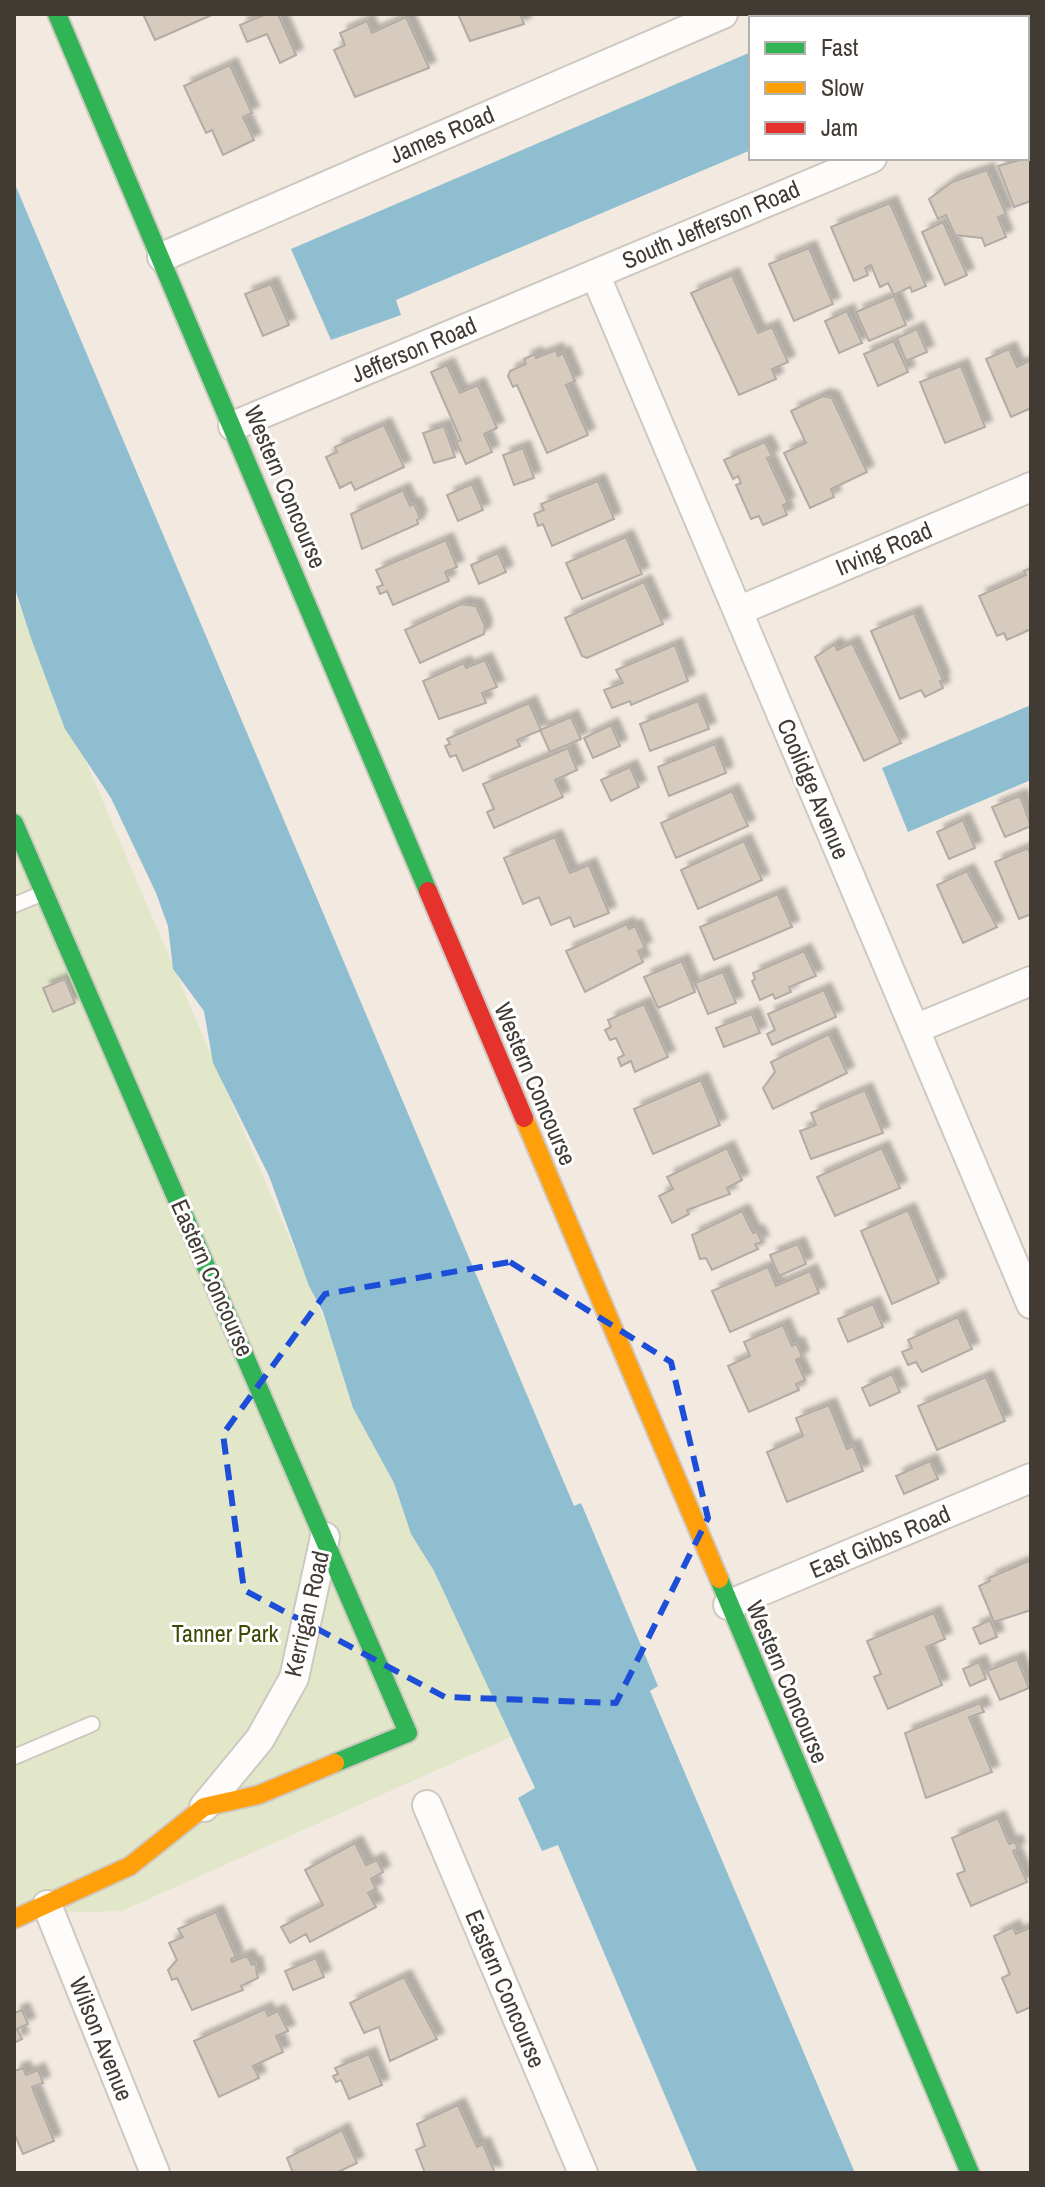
<svg xmlns="http://www.w3.org/2000/svg" width="1045" height="2187" font-family="'Archivo Narrow',sans-serif">
<defs>
<filter id="shadow"><feDropShadow dx="7" dy="-7" stdDeviation="2" flood-color="#0004"/></filter>
</defs>
<rect width="100%" height="100%" fill="#f2eae1"/>
<path fill="#e3e7ca" d="M14 593 394 1483 411 1534 434 1571 511 1737 122 1911 14 1914Z"/>
<path fill="#8fbed0" d="M839 14H1031V31L1027 33V18H830Z
M751 52V150L396 300 401 315 331 340 291 249Z
M14 182 574 1506 581 1503 658 1686 650 1691 855 2173H698L558 1845 542 1851 518 1798 535 1788 434 1571 411 1534 394 1483 353 1408 323 1312 309 1286 269 1176 213 1063 204 1011 173 969 168 926 156 893 111 798 65 729 32 641 14 586Z
M1031 705V780L908 832 882 768Z"/>
<path fill="#d7cbbe" stroke="#b2aca5" stroke-width="2" filter="url(#shadow)" d="M143 14H214L155 40Z
M266 14H278L296 55 280 63 267 34 247 42 240 25Z
M458 14H520L524 24 470 41Z
M406 17 429 68 355 97 334 50 345 45 340 33 367 21 372 33Z
M230 65 252 113 243 117 254 140 223 155 212 130 206 133 184 86Z
M1031 153V201L1014 207 998 166 1027 158Z
M987 170 1006 214 998 217 1006 237 985 246 982 238 955 235 946 215 938 219 929 199 952 182Z
M890 203 926 286 912 292 910 287 894 295 888 283 880 287 871 265 865 268 868 275 854 281 831 227Z
M943 222 967 275 945 285 922 232Z
M809 248 833 304 794 321 769 264Z
M732 275 758 333 772 327 788 362 772 369 776 379 739 395 691 293Z
M271 284 289 325 263 336 245 294Z
M894 296 906 325 869 341 856 312Z
M847 311 862 343 839 353 825 321Z
M917 329 927 352 906 361 897 338Z
M894 341 908 372 878 386 864 354Z
M1009 349 1017 367 1031 360V408L1011 417 986 359Z
M556 350 558 356 563 353 575 381 566 385 588 435 547 453 517 385 513 387 508 376 510 371 526 364 524 359 535 354 536 358Z
M447 365 460 393 478 385 497 428 484 434 492 452 466 464 456 442 461 440 431 372Z
M961 366 985 427 945 443 920 382Z
M823 396 832 398 867 472 831 489 834 497 810 508 784 453 806 443 791 411Z
M384 425 404 467 355 490 351 482 340 488 326 457 337 452 335 447Z
M444 426 455 457 434 463 423 433Z
M765 442 772 456 767 458 788 503 783 505 787 515 763 525 759 516 751 519 736 485 741 483 738 476 733 479 724 460Z
M523 448 534 478 514 485 503 455Z
M598 481 614 519 552 546 543 524 538 526 534 514 544 510 541 504Z
M472 484 483 510 458 521 447 495Z
M403 490 410 506 414 504 420 518 417 520 418 524 362 549 351 514Z
M626 537 642 574 582 599 566 563Z
M446 540 457 567 445 572 449 581 393 605 387 591 380 594 377 587 383 585 376 570Z
M498 553 506 572 479 584 471 565Z
M1031 568V629L1007 640 1004 633 997 636 979 596 1026 575 1024 571Z
M644 582 663 624 587 658 582 656 565 618Z
M461 604 476 606 485 626 484 634 420 663 405 630Z
M914 613 943 680 940 681 943 688 925 697 921 690 900 699 871 631Z
M852 643 901 743 864 761 815 657 835 644 837 650Z
M675 645 688 681 631 705 630 701 612 708 604 690 623 683 616 670Z
M485 660 497 687 482 693 486 703 439 719 423 681 464 663 466 668Z
M698 701 709 729 650 751 640 724Z
M529 703 541 730 517 740 520 746 463 771 456 755 450 757 445 746 450 744 447 739Z
M571 717 581 739 550 752 540 730Z
M611 725 620 746 593 758 584 738Z
M715 744 726 773 669 796 658 767Z
M568 748 577 770 555 780 563 797 494 828 487 812 494 809 483 784Z
M630 767 639 787 611 801 601 780Z
M732 791 748 826 676 858 661 823Z
M1020 796 1031 826 1005 837 992 807Z
M963 820 975 848 949 859 937 832Z
M555 837 570 873 589 865 609 913 574 927 570 917 551 925 539 897 523 904 504 858Z
M744 841 762 880 698 909 681 870Z
M1028 848 1031 856V914L1019 919 995 862Z
M967 871 997 927 963 943 937 885Z
M778 894 792 927 714 960 700 927Z
M627 924 629 929 635 926 645 948 638 951 643 962 585 992 566 951Z
M804 951 816 976 789 987 791 992 775 999 773 994 760 1000 752 981 755 979 753 973Z
M682 961 695 992 658 1008 644 977Z
M723 972 736 1003 708 1014 695 983Z
M65 979 75 1003 53 1012 43 988Z
M824 990 836 1017 772 1045 767 1034 775 1030 768 1014Z
M644 1004 668 1057 635 1072 631 1061 621 1066 618 1058 624 1055 616 1038 610 1040 605 1030 611 1027 608 1020Z
M752 1014 760 1033 724 1047 716 1028Z
M829 1034 847 1073 773 1109 763 1088 775 1072 771 1062Z
M701 1080 720 1125 653 1154 634 1109Z
M865 1090 883 1133 811 1159 800 1131 816 1125 811 1113Z
M727 1148 742 1180 727 1188 730 1194 687 1210 689 1214 672 1223 659 1196 673 1189 667 1177Z
M882 1148 900 1188 835 1216 817 1177Z
M908 1210 939 1283 892 1304 861 1231Z
M742 1211 753 1233 757 1232 762 1242 755 1244 758 1249 712 1270 706 1258 700 1259 692 1235Z
M798 1244 806 1264 779 1276 770 1255Z
M768 1267 776 1286 810 1271 819 1293 730 1332 712 1291Z
M873 1304 883 1327 848 1342 838 1319Z
M958 1317 972 1349 922 1372 916 1362 908 1365 902 1352 912 1348 908 1340Z
M783 1325 792 1346 797 1344 802 1357 796 1360 805 1380 796 1384 799 1390 749 1412 728 1366 750 1356 744 1342Z
M892 1374 900 1392 870 1406 862 1388Z
M986 1377 1005 1421 937 1450 918 1406Z
M829 1405 847 1449 853 1446 863 1471 787 1502 767 1452 803 1436 796 1418Z
M930 1461 938 1479 904 1494 896 1476Z
M1031 1560V1610L994 1622 979 1586 990 1581 989 1578Z
M934 1613 945 1639 926 1647 942 1685 888 1709 874 1677 881 1674 867 1641Z
M990 1620 997 1637 980 1644 973 1628Z
M1017 1659 1029 1688 1000 1700 987 1671Z
M979 1662 986 1679 970 1686 963 1669Z
M980 1703 984 1712 969 1717 992 1772 926 1798 905 1733Z
M998 1818 1009 1844 1015 1842 1018 1849 1013 1851 1027 1882 971 1906 957 1874 965 1871 952 1838Z
M355 1843 366 1865 377 1860 383 1872 371 1879 376 1889 368 1893 376 1907 310 1942 306 1934 290 1943 281 1927 323 1905 305 1870Z
M216 1912 236 1957 231 1959 232 1962 247 1956 252 1965 255 1963 258 1978 241 1986 243 1990 192 2010 177 1978 172 1980 168 1970 177 1960 169 1943 183 1937 178 1929Z
M1013 1927 1016 1934 1031 1927V2007L1017 2013 1002 1978 1010 1974 994 1936Z
M316 1958 324 1977 293 1990 285 1971Z
M404 1977 437 2039 390 2061 379 2027 364 2033 350 2003Z
M265 2009 268 2016 278 2011 288 2031 276 2036 283 2052 253 2066 259 2078 219 2097 194 2041Z
M22 2010 28 2024 17 2029 22 2039 14 2043V2013Z
M369 2054 382 2085 349 2099 341 2080 336 2082 333 2076 338 2074 335 2068Z
M23 2068 26 2075 38 2070 43 2083 32 2087 54 2141 23 2154 14 2133V2071Z
M458 2105 477 2147 483 2144 495 2173H425L416 2150 425 2146 417 2124Z
M342 2130 357 2163 336 2173H293L287 2158Z"/>
<g fill="none" stroke-linecap="round" stroke-linejoin="round">
<g stroke="#cfc8c1" stroke-width="18">
<path id="lane" d="M14 905 41 894
M14 1757 92 1724"/>
</g>
<g stroke="#cfc8c1" stroke-width="32">
<path id="street" d="M1027 93 1031 91
M162 257 723 14
M595 274 1031 1304
M233 426 872 158
M738 611 1031 487
M915 1029 1031 981
M728 1605 1031 1478
M427 1805 583 2173
M204 1807 260 1739 294 1678 325 1537
M47 1905 155 2173"/>
</g>
<g stroke="#cfc8c1" stroke-width="22">
<path id="fast" d="M57 14 428 891
M14 823 408 1733 335 1763
M719 1579 970 2173"/>
</g>
<g stroke="#cfc8c1" stroke-width="22">
<path id="slow" d="M524 1118 719 1579
M14 1919 130 1866 204 1807 258 1795 335 1763"/>
</g>
<g stroke="#cfc8c1" stroke-width="22">
<path id="jam" d="M428 891 524 1118"/>
</g>
<use href="#lane" stroke="#fdfcfa" stroke-width="14"/>
<use href="#street" stroke="#fdfcfa" stroke-width="28"/>
<use href="#fast" stroke="#30b455" stroke-width="18"/>
<use href="#slow" stroke="#ff9f0a" stroke-width="18"/>
<use href="#jam" stroke="#e5322d" stroke-width="18"/>
</g>
<path fill="none" stroke="#1d4ed8" stroke-width="6" stroke-dasharray="16 10" stroke-linejoin="round" d="M510 1262 671 1362 708 1518 616 1703 445 1697 244 1590 223 1434 325 1294Z"/>
<g text-anchor="middle" stroke-width="6" stroke-linejoin="round" paint-order="stroke">
<g font-size="24" fill="#413b34" stroke="#fff">
<text transform="translate(442 135) rotate(-23)" y="8">James Road</text>
<text transform="translate(711 225) rotate(-23)" y="8">South Jefferson Road</text>
<text transform="translate(414 350) rotate(-23)" y="8">Jefferson Road</text>
<text transform="translate(285 487) rotate(67)" y="8">Western Concourse</text>
<text transform="translate(884 549) rotate(-23)" y="8">Irving Road</text>
<text transform="translate(813 789) rotate(67)" y="8">Coolidge Avenue</text>
<text transform="translate(535 1084) rotate(67)" y="8">Western Concourse</text>
<text transform="translate(212 1278) rotate(66)" y="8">Eastern Concourse</text>
<text transform="translate(880 1542) rotate(-23)" y="8">East Gibbs Road</text>
<text transform="translate(307 1614) rotate(-77)" y="8">Kerrigan Road</text>
<text transform="translate(787 1682) rotate(67)" y="8">Western Concourse</text>
<text transform="translate(505 1989) rotate(67)" y="8">Eastern Concourse</text>
<text transform="translate(101 2039) rotate(68)" y="8">Wilson Avenue</text>
</g>
<g font-size="24" fill="#3b4a03" stroke="#fff">
<text x="225" y="1642">Tanner Park</text>
</g>
</g>
<rect width="1045" height="2187" fill="none" stroke="#413b34" stroke-width="32"/>
<rect x="749" y="16" width="280" height="144" fill="#ffffff" stroke="#b3b1ae" stroke-width="2"/>
<rect x="765" y="42" width="40" height="12" fill="#30b455" stroke="#b3b1ae" stroke-width="2"/>
<text x="821" y="56" font-size="24" fill="#413b34">Fast</text>
<rect x="765" y="82" width="40" height="12" fill="#ff9f0a" stroke="#b3b1ae" stroke-width="2"/>
<text x="821" y="96" font-size="24" fill="#413b34">Slow</text>
<rect x="765" y="122" width="40" height="12" fill="#e5322d" stroke="#b3b1ae" stroke-width="2"/>
<text x="821" y="136" font-size="24" fill="#413b34">Jam</text>
</svg>
